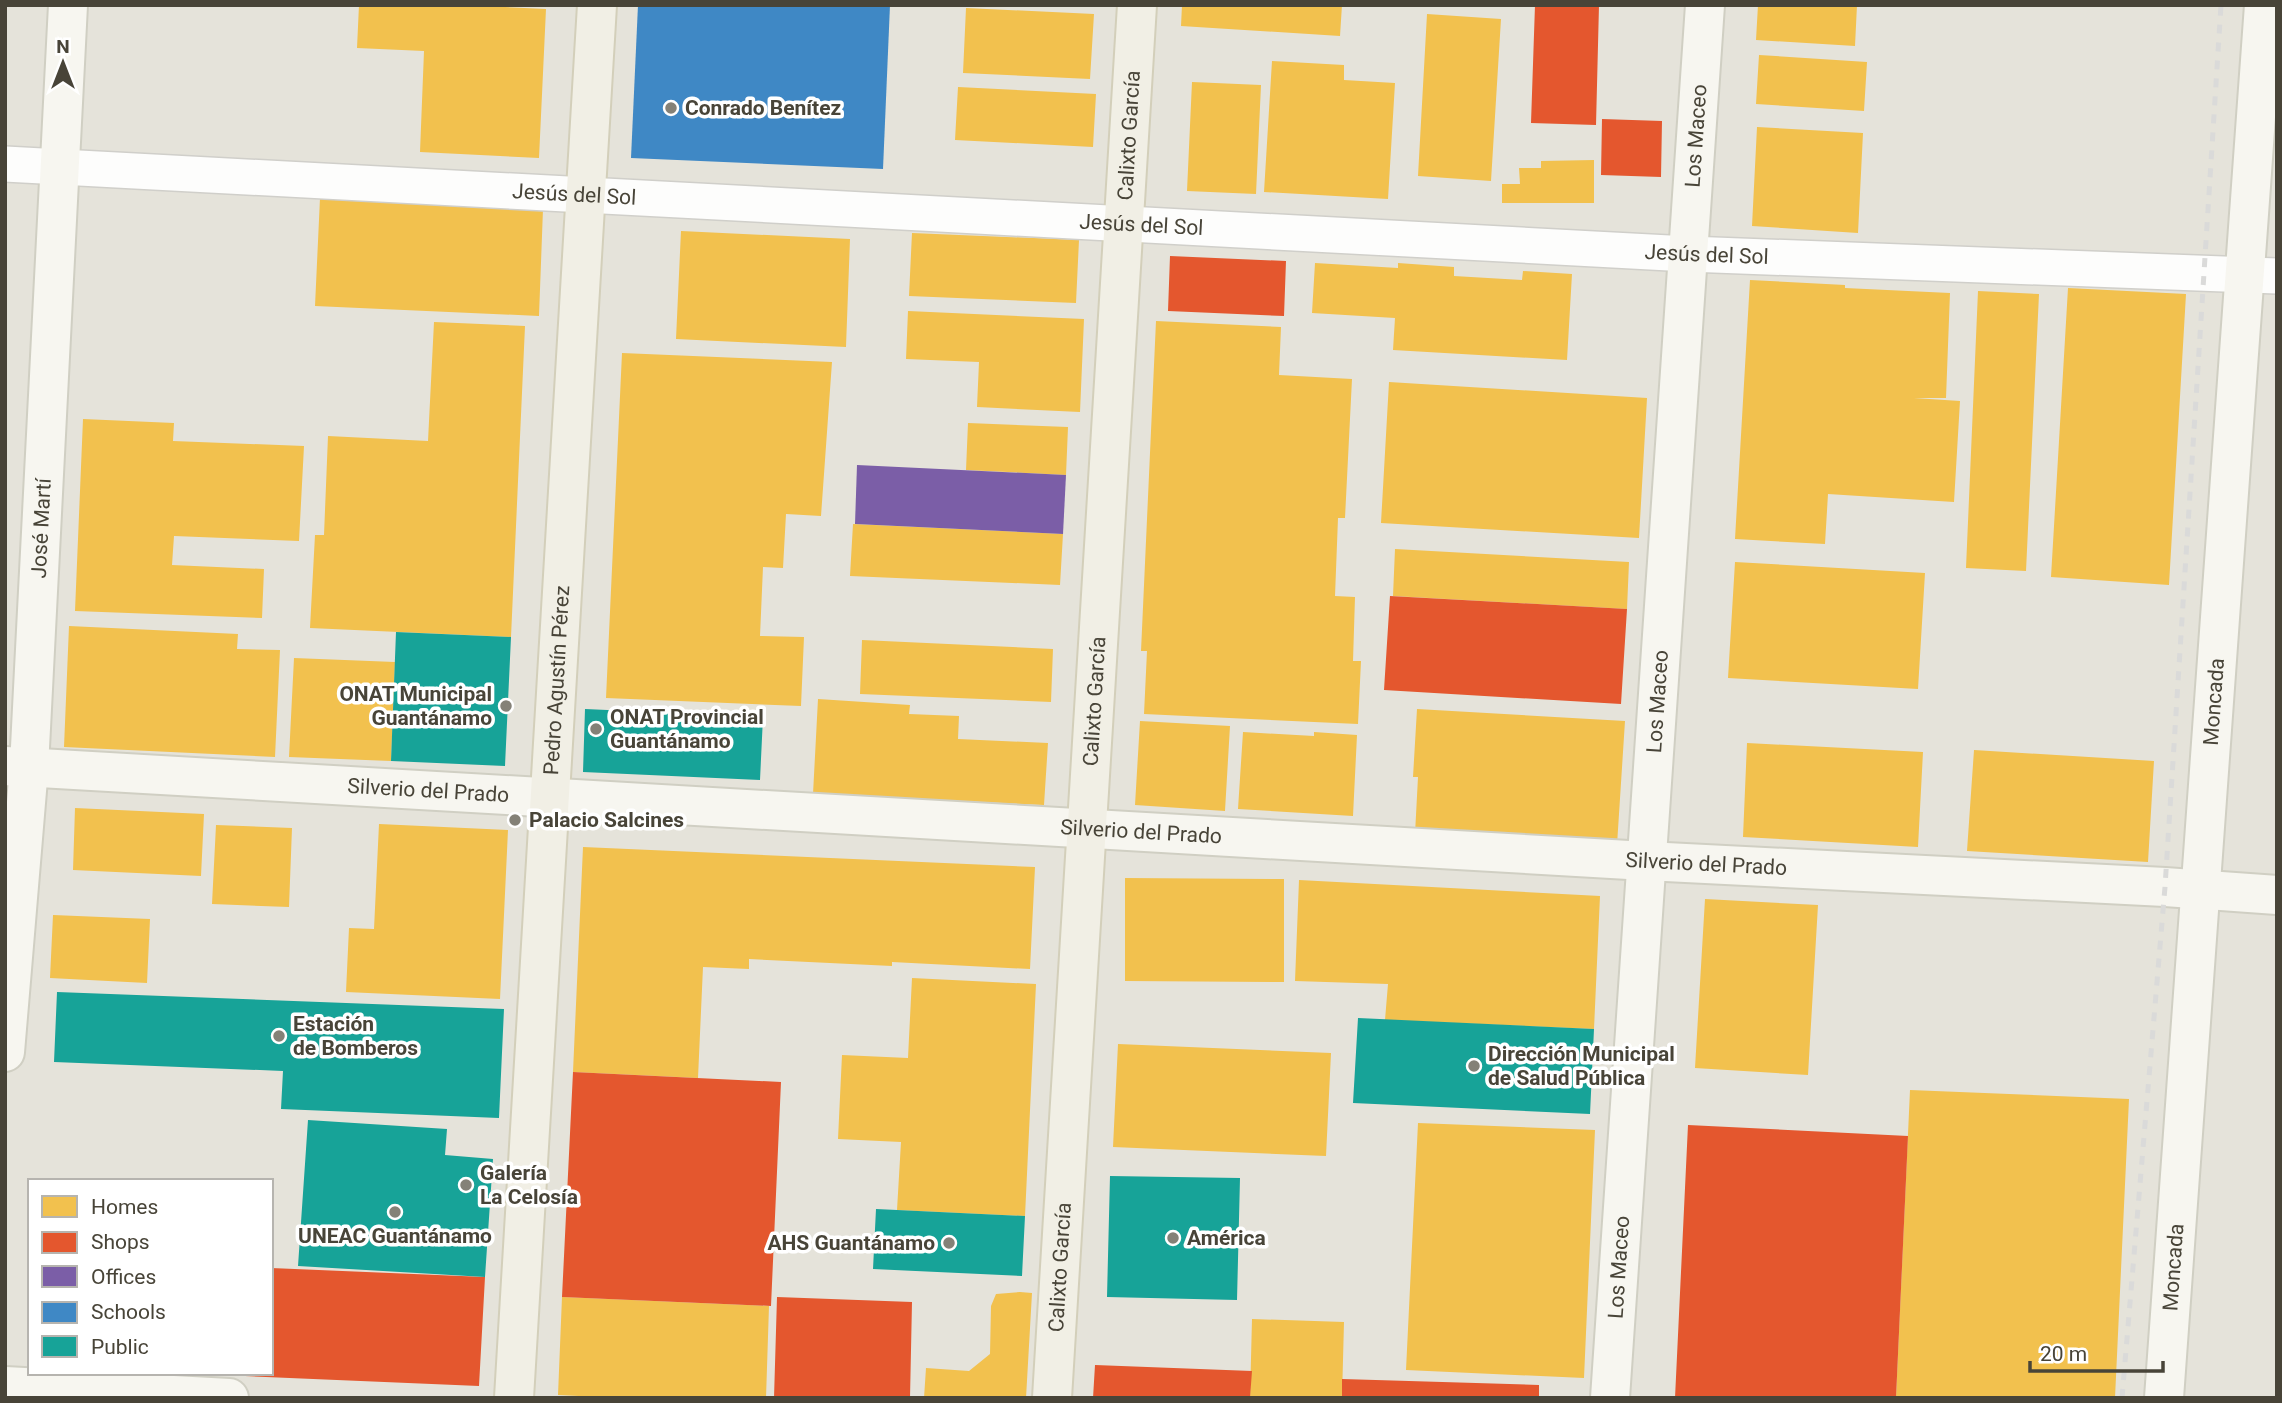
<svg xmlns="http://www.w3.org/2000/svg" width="2282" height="1403" font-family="Roboto,sans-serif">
<rect width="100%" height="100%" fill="#f2f1ec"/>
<path fill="#e5e3da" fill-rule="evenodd" d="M5 5H2277V1398H5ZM30 1181H271V1373H30Z"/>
<path fill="#f2c14e" d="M359 5H463L546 9 539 158 420 152 424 51 357 48Z
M1182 5H1342L1340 36 1181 26Z
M1758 5H1857L1855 46 1756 40Z
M966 8 1094 14 1090 79 963 73Z
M1427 14 1501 19 1491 181 1418 176Z
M1759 55 1867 62 1864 111 1756 104Z
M1272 61 1344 65V80L1395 83 1388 199 1264 192Z
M1192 82 1261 85 1256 194 1187 191Z
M958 87 1096 94 1093 147 955 140Z
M1757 127 1863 133 1858 233 1752 226Z
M1594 160V203H1502V184H1520L1519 168H1541V161Z
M320 198 543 209 539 316 315 306Z
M681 231 850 239 846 347 676 339Z
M912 233 1079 240 1076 303 909 296Z
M1315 263 1398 268V263L1454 267V276L1522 280 1523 271 1572 274 1567 360 1393 350 1395 318 1312 313Z
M1750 280 1845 285V288L1950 293 1946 398H1914L1960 401 1954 502 1828 494 1825 544 1735 539Z
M2068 288 2186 294 2169 585 2051 577Z
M1978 291 2039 294 2026 571 1966 568Z
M908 311 1084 319 1080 412 977 407 979 362 906 359Z
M1156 321 1281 327 1279 375 1352 379 1345 518H1338L1335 596 1355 597 1353 661H1361L1358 724 1144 714 1147 651H1141Z
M434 322 525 326 511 637 310 628 315 535H324L328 436 428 441Z
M622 353 832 362 821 516 786 514 783 568 763 567 760 636 804 637 801 706 606 698Z
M1389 382 1647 398 1639 538 1381 523Z
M83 419 174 423 173 441 304 446 299 541 174 536 172 565 264 569 262 618 75 611Z
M968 423 1068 427 1066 475 966 470Z
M853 524 1063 534 1060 585 850 576Z
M1395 549 1629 562 1627 609 1393 596Z
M1735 562 1925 573 1918 689 1728 678Z
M69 626 238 634 237 649 280 650 275 757 64 747Z
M862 640 1053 649 1051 702 860 694Z
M294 658 395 662 391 761 289 757Z
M818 699 910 705 909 714 959 716 958 739 1048 743 1044 805 813 794Z
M1417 709 1625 721 1617 845 1415 834 1418 777H1413Z
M1140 721 1230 726 1225 811 1135 805Z
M1243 732 1314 736V732L1357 735 1353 816 1238 809Z
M1747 743 1923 752 1918 847 1743 837Z
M1974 750 2154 761 2148 862 1967 851Z
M75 808 204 814 201 876 73 870Z
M379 824 508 830 500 999 346 992 349 928 374 929Z
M216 825 292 828 289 907 212 904Z
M583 847 1035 867 1030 969 892 962V966L749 959V969L703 967 698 1078 573 1072Z
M1125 878 1284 879V982L1125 981Z
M1299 880 1600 896 1594 1029 1385 1020 1388 984 1295 981Z
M1705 899 1818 905 1808 1075 1695 1068Z
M53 915 150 919 147 983 50 978Z
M912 978 1036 984 1025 1216 897 1210 901 1142 838 1139 842 1055 908 1058Z
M1118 1044 1331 1053 1326 1156 1113 1147Z
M1910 1090 2129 1099 2115 1398H1896Z
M1418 1123 1595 1130 1584 1378 1406 1370Z
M1020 1292 1032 1293 1026 1398H924L926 1368 969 1371 990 1354 991 1306 996 1294Z
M562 1297 769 1306 766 1398H620L558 1395Z
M1252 1319 1344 1322 1342 1398H1250Z"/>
<path fill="#e4572e" d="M1535 5H1599L1596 125 1531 123Z
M1602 119 1662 121 1661 177 1601 175Z
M1170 256 1286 261 1284 316 1168 311Z
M1390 596 1627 609 1621 704 1384 690Z
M573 1072 781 1082 771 1306 562 1297Z
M1688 1125 1908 1136 1896 1398H1675Z
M271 1268 485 1277 479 1386 245 1376V1373H271Z
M777 1297 912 1302 910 1398H774Z
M1095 1365 1252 1371 1250 1398H1093Z
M1342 1379 1539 1385V1398H1342Z"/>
<path fill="#7b5ea7" d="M857 465 1066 475 1063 534 855 524Z"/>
<path fill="#3f88c5" d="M638 5H890L883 169 631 158Z"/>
<path fill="#17a398" d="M396 632 511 637 505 766 391 761Z
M585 709 763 717 760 780 583 772Z
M57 992 504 1009 499 1118 281 1109 283 1071 54 1062Z
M1358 1018 1594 1029 1590 1114 1353 1103Z
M308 1120 447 1129 445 1155 493 1159 485 1277 298 1266Z
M1110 1176 1240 1178 1237 1300 1107 1297Z
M876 1209 1025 1216 1022 1276 873 1269Z"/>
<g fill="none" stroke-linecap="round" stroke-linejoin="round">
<g stroke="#d0cfca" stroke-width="38">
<g id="street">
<path id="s1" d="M5 164 1688 254 2277 276"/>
</g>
</g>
<g stroke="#d0cfc3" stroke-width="42">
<g id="secondary">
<path id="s2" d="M5 766 1646 861 2165 887 2277 895"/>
<path id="s3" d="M5 1052 29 767 68 5"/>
<path d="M5 1386 229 1398"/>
<path id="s4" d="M1610 1398 1705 5"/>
<path id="s5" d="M2164 1398 2264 5"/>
</g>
</g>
<g stroke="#d3cfba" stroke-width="42">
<g id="primary">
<path id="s6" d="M514 1398 597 5"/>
<path id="s7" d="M1052 1398 1137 5"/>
</g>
</g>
<use href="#street" stroke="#fdfdfc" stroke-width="35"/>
<use href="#secondary" stroke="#f7f6f0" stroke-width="38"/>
<use href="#primary" stroke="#f1efe5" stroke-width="38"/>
<path stroke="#dadad9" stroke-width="5" stroke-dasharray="9 9" stroke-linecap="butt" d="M2122 1398 2165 887 2221 5"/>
</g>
<g fill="#848177" stroke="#fff" stroke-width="2.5">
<circle cx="671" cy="108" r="7"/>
<circle cx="506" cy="706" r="7"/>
<circle cx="596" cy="729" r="7"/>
<circle cx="515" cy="820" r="7"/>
<circle cx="279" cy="1036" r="7"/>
<circle cx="1474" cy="1066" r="7"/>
<circle cx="466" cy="1185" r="7"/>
<circle cx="395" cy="1212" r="7"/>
<circle cx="1173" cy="1238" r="7"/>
<circle cx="949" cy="1243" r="7"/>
</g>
<g text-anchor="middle" stroke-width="7" stroke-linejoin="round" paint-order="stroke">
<g font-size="21" font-weight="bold" fill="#484438" stroke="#fff" text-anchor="start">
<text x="685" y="115">Conrado Benítez</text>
<text x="492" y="701" text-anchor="end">ONAT Municipal<tspan x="492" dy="24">Guantánamo</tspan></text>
<text x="610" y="724">ONAT Provincial<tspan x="610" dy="24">Guantánamo</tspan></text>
<text x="529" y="827">Palacio Salcines</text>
<text x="293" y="1031">Estación<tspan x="293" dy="24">de Bomberos</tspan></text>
<text x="1488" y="1061">Dirección Municipal<tspan x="1488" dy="24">de Salud Pública</tspan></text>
<text x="480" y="1180">Galería<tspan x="480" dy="24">La Celosía</tspan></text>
<text x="395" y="1243" text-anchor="middle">UNEAC Guantánamo</text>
<text x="1187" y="1245">América</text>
<text x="935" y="1250" text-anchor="end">AHS Guantánamo</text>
</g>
<g font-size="21" fill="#484438" stroke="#fff">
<text dy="7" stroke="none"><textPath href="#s7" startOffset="1265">Calixto García</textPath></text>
<text dy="7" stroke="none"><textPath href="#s4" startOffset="1265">Los Maceo</textPath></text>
<text dy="7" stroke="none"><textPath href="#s1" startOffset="570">Jesús del Sol</textPath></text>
<text dy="7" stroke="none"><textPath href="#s1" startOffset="1138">Jesús del Sol</textPath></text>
<text dy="7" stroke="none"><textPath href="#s1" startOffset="1704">Jesús del Sol</textPath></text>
<text dy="7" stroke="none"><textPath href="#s3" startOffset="525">José Martí</textPath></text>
<text dy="7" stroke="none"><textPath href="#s6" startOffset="719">Pedro Agustín Pérez</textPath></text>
<text dy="7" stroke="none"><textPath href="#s7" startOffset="698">Calixto García</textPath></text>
<text dy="7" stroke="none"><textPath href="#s4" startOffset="698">Los Maceo</textPath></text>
<text dy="7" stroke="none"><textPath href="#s5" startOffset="698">Moncada</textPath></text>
<text dy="7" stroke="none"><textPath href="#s2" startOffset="424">Silverio del Prado</textPath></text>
<text dy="7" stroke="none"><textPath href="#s2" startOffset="1138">Silverio del Prado</textPath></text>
<text dy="7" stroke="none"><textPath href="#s2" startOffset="1704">Silverio del Prado</textPath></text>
<text dy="7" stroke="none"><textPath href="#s7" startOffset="131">Calixto García</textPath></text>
<text dy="7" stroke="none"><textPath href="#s4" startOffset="131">Los Maceo</textPath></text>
<text dy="7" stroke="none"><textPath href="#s5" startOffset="131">Moncada</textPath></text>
</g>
</g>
<rect width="2282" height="1403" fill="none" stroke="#484438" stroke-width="14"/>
<rect x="28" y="1179" width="245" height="196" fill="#ffffff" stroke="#b6b4af" stroke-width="2"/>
<rect x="42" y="1196" width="35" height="21" fill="#f2c14e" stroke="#b6b4af" stroke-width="2"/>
<text x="91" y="1214" font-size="21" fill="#484438">Homes</text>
<rect x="42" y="1232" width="35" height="21" fill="#e4572e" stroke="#b6b4af" stroke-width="2"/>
<text x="91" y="1249" font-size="21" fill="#484438">Shops</text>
<rect x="42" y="1266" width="35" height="21" fill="#7b5ea7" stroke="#b6b4af" stroke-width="2"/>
<text x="91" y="1284" font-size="21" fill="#484438">Offices</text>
<rect x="42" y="1302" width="35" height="21" fill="#3f88c5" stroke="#b6b4af" stroke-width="2"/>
<text x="91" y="1319" font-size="21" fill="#484438">Schools</text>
<rect x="42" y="1336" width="35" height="21" fill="#17a398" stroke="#b6b4af" stroke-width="2"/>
<text x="91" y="1354" font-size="21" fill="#484438">Public</text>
<g transform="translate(63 63)" stroke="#ffffff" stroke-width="5" paint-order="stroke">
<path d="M0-5L12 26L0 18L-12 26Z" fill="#484438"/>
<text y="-10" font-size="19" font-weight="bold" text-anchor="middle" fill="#484438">N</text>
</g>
<path d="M2030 1361v10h133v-10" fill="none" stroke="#484438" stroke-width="3.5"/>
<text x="2040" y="1361" font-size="21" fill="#484438" stroke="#ffffff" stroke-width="5" paint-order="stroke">20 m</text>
</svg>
